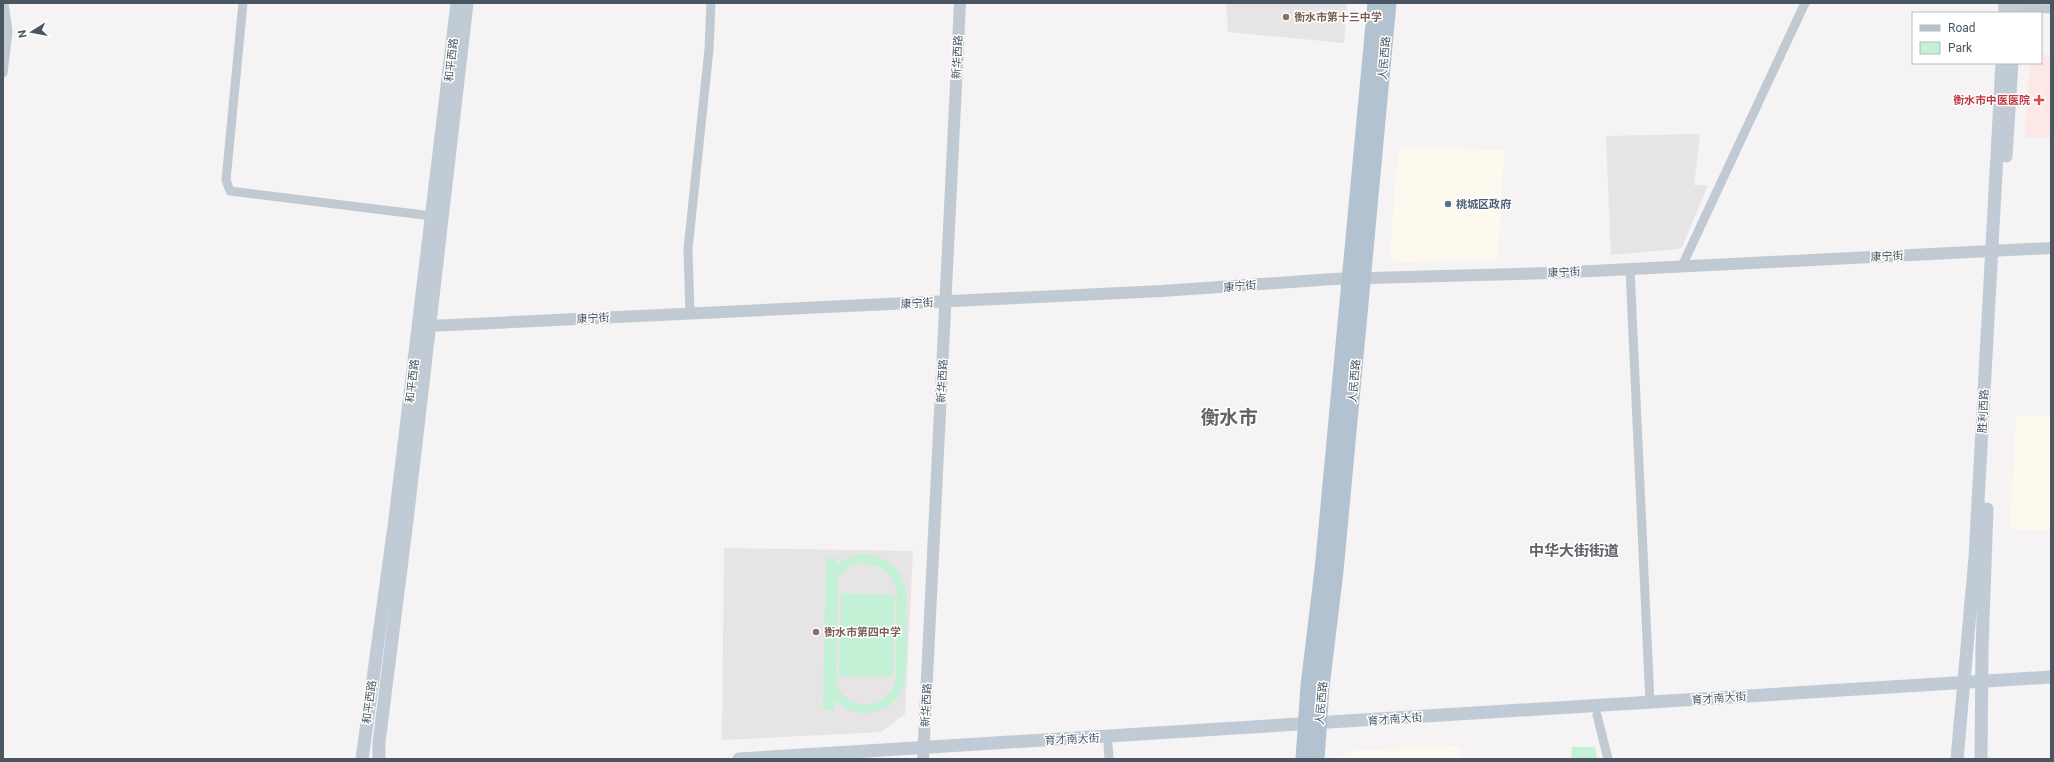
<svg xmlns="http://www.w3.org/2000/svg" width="2054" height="762" font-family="Roboto,'Noto Sans SC',sans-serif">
<rect width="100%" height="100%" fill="#f5f3f3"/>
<path fill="#fdf9ef" d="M1464 147 1465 151 1504 150 1498 259 1401 262 1395 260 1390 256 1398 149Z
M2016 415 2051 417V531L2010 529Z
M1460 746V759H1339L1348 751Z"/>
<path fill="#e6e4e5" d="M1226 3H1347L1344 43 1228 32Z
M1700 134 1694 185H1708L1682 247 1678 249 1611 255 1606 136Z
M724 548 913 551 905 714 881 732 722 740Z"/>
<path fill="#fce8e6" d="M2041 54 2051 55V139L2025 137 2030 63H2041Z"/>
<path fill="#c3f1d5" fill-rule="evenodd" d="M859 554C882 553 900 566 906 588 906 608 909 675 902 690 897 701 886 709 874 712 859 716 845 710 834 700V710H823L826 558H836L837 564 847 558ZM865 563 880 567 888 572 897 589 896 681C885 711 850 713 836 685L838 580C845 568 852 563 865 563Z
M841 593 895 595 893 677 839 676Z
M1572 747H1595L1597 759H1571Z"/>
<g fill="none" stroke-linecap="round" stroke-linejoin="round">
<path stroke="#c1cad2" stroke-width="9" d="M243 3 226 180 230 191 432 216
M2015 7 2051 9
M3 73 8 32 4 3
M1682 266 1805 3
M1630 269 1650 703
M690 313 688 249 709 49 711 3
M1597 715 1608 759
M1108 745 1109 759"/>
<path stroke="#c1cad2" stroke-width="12" d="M429 326 1162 291 1333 279 1552 273 2051 248
M923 759 960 3"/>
<path stroke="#c1cbd6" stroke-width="13" d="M2005 13V3
M2015 13V3
M2006 156 2012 63
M362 759 395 519 457 3
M379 759V742L407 521 467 3
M739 759 2051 677
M1957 759 1975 557 2002 63
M1981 759 1982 647 1987 509"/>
<path stroke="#b3c2d1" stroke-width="15" d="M1303 759 1308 686 1322 570 1375 3
M1317 759 1322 687 1336 571 1389 3"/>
</g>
<g fill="#8d6e63" stroke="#fff" stroke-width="1.5">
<circle cx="1286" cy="17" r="4"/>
<circle cx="816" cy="632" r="4"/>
</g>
<path fill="#e0444e" stroke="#fff" stroke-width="1.5" d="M2037 94h4v4h4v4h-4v4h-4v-4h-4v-4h4z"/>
<circle fill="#5c6f8a" stroke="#fff" stroke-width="1.5" cx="1448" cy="204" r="4"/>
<g text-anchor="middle" stroke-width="3" stroke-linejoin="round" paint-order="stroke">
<g font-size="11" font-weight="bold" fill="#785e54" stroke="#fff" text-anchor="start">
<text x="1294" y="21">衡水市第十三中学</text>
<text x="824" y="636">衡水市第四中学</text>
</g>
<g font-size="11" fill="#4a5661" stroke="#fff">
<text transform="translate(957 57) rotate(-87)" y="4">新华西路</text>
<text transform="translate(1384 58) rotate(-85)" y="4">人民西路</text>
<text transform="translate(451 60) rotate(-83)" y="4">和平西路</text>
<text transform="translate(1887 256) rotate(-3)" y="4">康宁街</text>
<text transform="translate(1564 272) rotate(-3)" y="4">康宁街</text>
<text transform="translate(1240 286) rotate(-4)" y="4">康宁街</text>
<text transform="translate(917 303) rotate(-3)" y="4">康宁街</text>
<text transform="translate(593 318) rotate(-3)" y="4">康宁街</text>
<text transform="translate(412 381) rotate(-83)" y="4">和平西路</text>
<text transform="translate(942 381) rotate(-87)" y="4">新华西路</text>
<text transform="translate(1354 381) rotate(-85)" y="4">人民西路</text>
<text transform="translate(1983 411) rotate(-87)" y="4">胜利西路</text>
<text transform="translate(1719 698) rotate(-4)" y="4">育才南大街</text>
<text transform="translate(369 702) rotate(-82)" y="4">和平西路</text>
<text transform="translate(1321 703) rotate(-85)" y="4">人民西路</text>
<text transform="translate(926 705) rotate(-87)" y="4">新华西路</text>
<text transform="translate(1395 719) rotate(-4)" y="4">育才南大街</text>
<text transform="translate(1072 739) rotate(-3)" y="4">育才南大街</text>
</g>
<g font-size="11" font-weight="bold" fill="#be3a42" stroke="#fff" text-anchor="end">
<text x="2030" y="104">衡水市中医医院</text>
</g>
<g font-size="11" font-weight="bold" fill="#4e5e75" stroke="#fff" text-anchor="start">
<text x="1456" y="208">桃城区政府</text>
</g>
<g font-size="15" font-weight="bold" fill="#5f6368" stroke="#fff">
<text x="1574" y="556">中华大街街道</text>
</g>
<g font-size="19" font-weight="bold" fill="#5f6368" stroke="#fff">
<text x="1229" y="424">衡水市</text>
</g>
</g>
<rect width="2054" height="762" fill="none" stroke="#4a5661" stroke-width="8"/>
<rect x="1912" y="12" width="130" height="52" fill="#ffffff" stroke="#b7bbc0"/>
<rect x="1920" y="25" width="20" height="6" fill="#b3c2d1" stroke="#b7bbc0"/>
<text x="1948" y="32" font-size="12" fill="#4a5661">Road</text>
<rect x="1920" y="42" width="20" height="12" fill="#c3f1d5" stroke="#b7bbc0"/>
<text x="1948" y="52" font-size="12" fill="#4a5661">Park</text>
<g transform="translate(32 32) rotate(259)" stroke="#ffffff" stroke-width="3" paint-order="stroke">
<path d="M0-3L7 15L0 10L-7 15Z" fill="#4a5661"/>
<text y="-6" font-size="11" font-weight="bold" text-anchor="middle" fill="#4a5661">N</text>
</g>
</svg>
